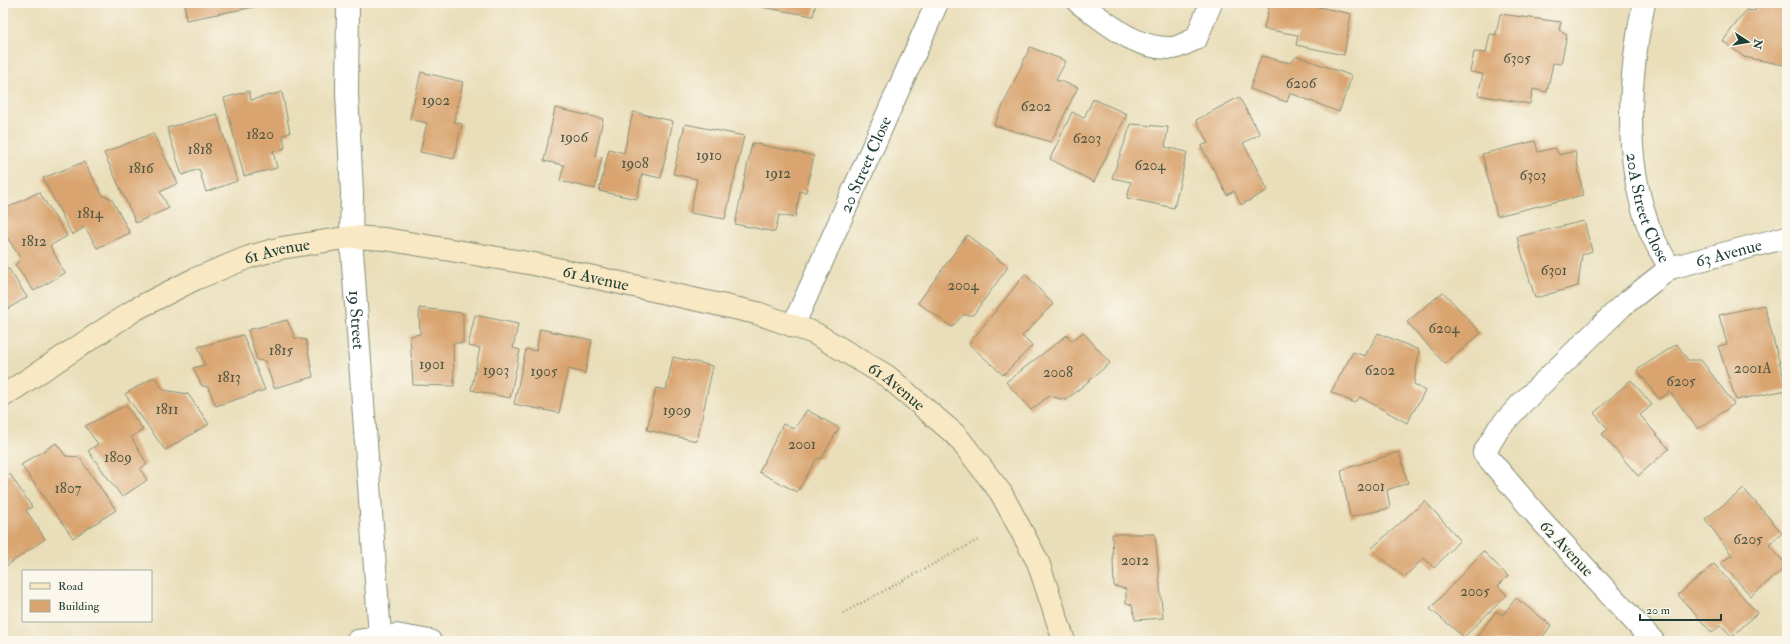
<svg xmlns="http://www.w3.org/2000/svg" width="1790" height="644" font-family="'IM FELL Double Pica',serif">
<rect width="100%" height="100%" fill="#fbf7ec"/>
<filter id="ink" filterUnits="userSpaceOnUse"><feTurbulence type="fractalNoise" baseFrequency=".025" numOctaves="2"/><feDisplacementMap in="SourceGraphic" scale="8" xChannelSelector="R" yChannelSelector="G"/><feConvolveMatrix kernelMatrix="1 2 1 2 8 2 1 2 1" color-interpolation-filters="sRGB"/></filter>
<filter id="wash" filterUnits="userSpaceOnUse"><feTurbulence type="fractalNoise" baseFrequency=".012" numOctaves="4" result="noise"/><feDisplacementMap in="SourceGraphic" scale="16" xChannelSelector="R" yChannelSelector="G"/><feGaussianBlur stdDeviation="0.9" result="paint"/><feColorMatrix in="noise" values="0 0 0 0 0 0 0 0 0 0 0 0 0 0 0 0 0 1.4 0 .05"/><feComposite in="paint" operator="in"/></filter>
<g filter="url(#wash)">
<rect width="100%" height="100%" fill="#e9deb9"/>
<g id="blocks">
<path fill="#d9a46f" d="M185 3H270V4L186 20Z
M762 3H816L813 16 761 7Z
M1270 3H1315L1314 6 1351 14 1344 55 1296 45 1298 35 1264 29Z
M1756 3H1787V50L1784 65 1744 57 1723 41 1746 10 1755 11Z
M1500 14 1561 22 1559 30 1567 34 1561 64 1553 63 1547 92 1533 89 1530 104 1478 95 1483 74 1470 72 1474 52 1486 53 1490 34 1496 35Z
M1030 47 1066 61 1056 80 1078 87 1051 142 994 125Z
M1261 56 1290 63 1297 56 1352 76 1339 112 1290 93 1287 102 1250 89Z
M421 72 463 82 454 122 462 124 454 159 420 152 427 123 410 119Z
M249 91 251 100 282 92 290 133 283 135 285 148 273 151 277 168 244 176 224 98Z
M1239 97 1260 134 1243 143 1268 190 1241 205 1234 191 1227 195 1201 146 1208 143 1196 120Z
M1093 99 1127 114 1094 182 1050 159 1072 112 1084 118Z
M555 108 603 119 595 156 602 157 595 189 560 181 564 165 544 161Z
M633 112 673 121 661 178 642 174 637 199 599 191 609 149 624 153Z
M217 114 237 181 206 192 199 169 182 175 167 128Z
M685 124 744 136 725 219 690 213 697 179 673 174Z
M1131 124 1168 127 1165 147 1187 152 1174 208 1127 198 1131 182 1112 178Z
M153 133 178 183 160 192 169 208 136 223 104 153Z
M1535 141 1538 152 1555 148 1559 155 1575 151 1583 195 1497 216 1482 154Z
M752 143 814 156 806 192 800 191 795 218 779 215 775 232 735 224Z
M84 162 103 196 111 198 130 233 97 248 85 227 72 235 43 178Z
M39 192 67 236 50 246 65 273 34 291 15 265 21 259 3 231V210Z
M1584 221 1592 251 1582 255 1578 286 1535 298 1517 237Z
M967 235 1008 267 973 315H963L952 327 918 303Z
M9 269 27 297 3 312V270Z
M1025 274 1053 304 1022 336 1032 346 1003 375 969 344Z
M1443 292 1481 333 1445 364 1407 322Z
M1764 305 1787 390 1736 400 1718 346 1727 344 1719 315Z
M419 308 463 313V343H453L454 386 413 385 410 336 420 334Z
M475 315 518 324 513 348 520 350 510 398 471 390 480 348 468 346Z
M287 320 295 338 306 340 313 377 274 388 265 361 257 360 248 330Z
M540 329 592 340 585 373 568 369 559 413 514 404 526 349 536 351Z
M1083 332 1110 363 1066 400 1049 396 1031 410 1006 382 1067 335 1072 341Z
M1378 333 1419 350 1414 384 1425 391 1407 423 1360 397 1355 403 1331 392 1353 352 1365 356Z
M243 335 265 390 216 406 208 387 202 386 193 368 205 365 198 347Z
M1677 344 1688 360H1701L1734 404 1698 429 1670 392 1659 399 1637 370Z
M673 357 713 366 697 441 647 430 656 388 666 390Z
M154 377 164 390 188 394 209 424 165 450 125 394Z
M1631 380 1652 405 1640 415 1669 449 1638 476 1602 434 1608 429 1594 413Z
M126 405 143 430 131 437 147 464 140 469 147 480 122 497 88 451 98 444 85 426Z
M807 410 839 428 821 459 817 458 797 492 759 472 783 424 794 429Z
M56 443 66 456 79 457 116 510 73 538 21 465Z
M1399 452 1408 483 1387 490 1390 508 1350 517 1341 470Z
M10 474 32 507 26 510 45 539 6 566 3 562V478Z
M1744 489 1782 533 1769 545 1787 566 1751 596 1721 563 1732 555 1705 519Z
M1425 501 1460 540 1434 568 1424 558 1404 577 1371 549Z
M1112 534H1155L1163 618 1135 620 1132 605 1126 603V589L1114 586Z
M1483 551 1508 576 1498 586 1507 595 1464 637 1430 609Z
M1714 564 1757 613 1732 637 1721 625 1712 633 1678 595Z
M1516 598 1551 625 1540 641H1474L1496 611 1503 615Z"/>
</g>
</g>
<g filter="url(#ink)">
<use href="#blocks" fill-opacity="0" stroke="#848e76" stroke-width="1"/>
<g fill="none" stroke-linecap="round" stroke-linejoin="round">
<g stroke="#848e76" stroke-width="24">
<g id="street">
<path id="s1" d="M348 3 347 93 352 193 351 237 380 636"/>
<path d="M1079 3C1108 23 1135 50 1173 48 1180 47 1189 41 1196 39L1211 3"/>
<path id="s2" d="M1644 3C1629 76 1623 154 1648 225 1653 240 1662 254 1670 268"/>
<path id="s3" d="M793 326 937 3"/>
<path d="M357 641 396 635 430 641"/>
<path id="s4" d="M1653 641 1540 519 1484 453 1499 428 1521 404 1622 306 1670 268 1787 237"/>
</g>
</g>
<g stroke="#848e76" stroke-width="24">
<g id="secondary">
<path id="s5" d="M3 396 136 309 195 279 249 257 281 248 351 237 385 239 534 264 757 313 814 333 887 376 957 436 1001 493 1038 562 1064 641"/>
</g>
</g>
<path stroke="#848e76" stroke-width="2.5" stroke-dasharray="1 3" stroke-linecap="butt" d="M843 613 978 540"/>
<use href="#street" stroke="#fff" stroke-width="22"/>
<use href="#secondary" stroke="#f8e8c3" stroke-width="22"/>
</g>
</g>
<g text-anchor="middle" stroke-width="3.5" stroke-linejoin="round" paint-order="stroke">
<g font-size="15" fill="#4e5743">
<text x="1517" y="63">6305</text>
<text x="1301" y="88">6206</text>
<text x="436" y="105">1902</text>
<text x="1036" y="111">6202</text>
<text x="260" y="139">1820</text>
<text x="574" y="142">1906</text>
<text x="1087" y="143">6203</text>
<text x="200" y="154">1818</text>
<text x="709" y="160">1910</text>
<text x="635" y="168">1908</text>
<text x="1150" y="170">6204</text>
<text x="141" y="173">1816</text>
<text x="778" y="178">1912</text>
<text x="1533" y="180">6303</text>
<text x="90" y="218">1814</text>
<text x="34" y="246">1812</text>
<text x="1554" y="275">6301</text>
<text x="963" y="290">2004</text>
<text x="1444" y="333">6204</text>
<text x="281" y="355">1815</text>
<text x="432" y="369">1901</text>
<text x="1753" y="373">2001A</text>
<text x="496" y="375">1903</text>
<text x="1380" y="375">6202</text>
<text x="544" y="376">1905</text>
<text x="1058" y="377">2008</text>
<text x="229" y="382">1813</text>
<text x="1681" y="386">6205</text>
<text x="167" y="414">1811</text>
<text x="677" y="415">1909</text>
<text x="802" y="449">2001</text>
<text x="118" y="462">1809</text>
<text x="1371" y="491">2001</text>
<text x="68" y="493">1807</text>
<text x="1748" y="544">6205</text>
<text x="1135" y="565">2012</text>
<text x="1475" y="596">2005</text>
</g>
<g font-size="17" fill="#1f3d34" stroke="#fbf7ec">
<text dy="6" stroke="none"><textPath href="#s3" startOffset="177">20 Street Close</textPath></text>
<text dy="6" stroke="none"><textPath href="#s2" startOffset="208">20A Street Close</textPath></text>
<text dy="6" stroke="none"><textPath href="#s5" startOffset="312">61 Avenue</textPath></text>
<text dy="6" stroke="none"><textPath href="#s4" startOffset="577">63 Avenue</textPath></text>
<text dy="6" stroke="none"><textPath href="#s5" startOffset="636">61 Avenue</textPath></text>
<text dy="6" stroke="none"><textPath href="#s1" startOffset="317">19 Street</textPath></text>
<text dy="6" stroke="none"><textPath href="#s5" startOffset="960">61 Avenue</textPath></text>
<text transform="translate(1567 548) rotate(47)" y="6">62 Avenue</text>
</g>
</g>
<rect width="1790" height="644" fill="none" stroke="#fbf7ec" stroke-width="16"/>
<rect x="22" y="570" width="130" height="52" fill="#fbf7ec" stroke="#a3ada2"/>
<rect x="30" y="583" width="20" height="6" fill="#f8e8c3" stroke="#a3ada2"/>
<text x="58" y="590" font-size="12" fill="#1f3d34">Road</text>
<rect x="30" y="600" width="20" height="12" fill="#d9a46f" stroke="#a3ada2"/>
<text x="58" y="610" font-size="12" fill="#1f3d34">Building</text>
<g transform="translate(1748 42) rotate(102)" stroke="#fbf7ec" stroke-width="3" paint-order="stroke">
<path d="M0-3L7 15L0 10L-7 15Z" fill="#1f3d34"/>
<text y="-6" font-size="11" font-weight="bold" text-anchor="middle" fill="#1f3d34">N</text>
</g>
<path d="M1640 614v6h81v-6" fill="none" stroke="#1f3d34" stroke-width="2"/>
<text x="1646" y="614" font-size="12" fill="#1f3d34" stroke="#fbf7ec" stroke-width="3" paint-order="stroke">20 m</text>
</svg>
